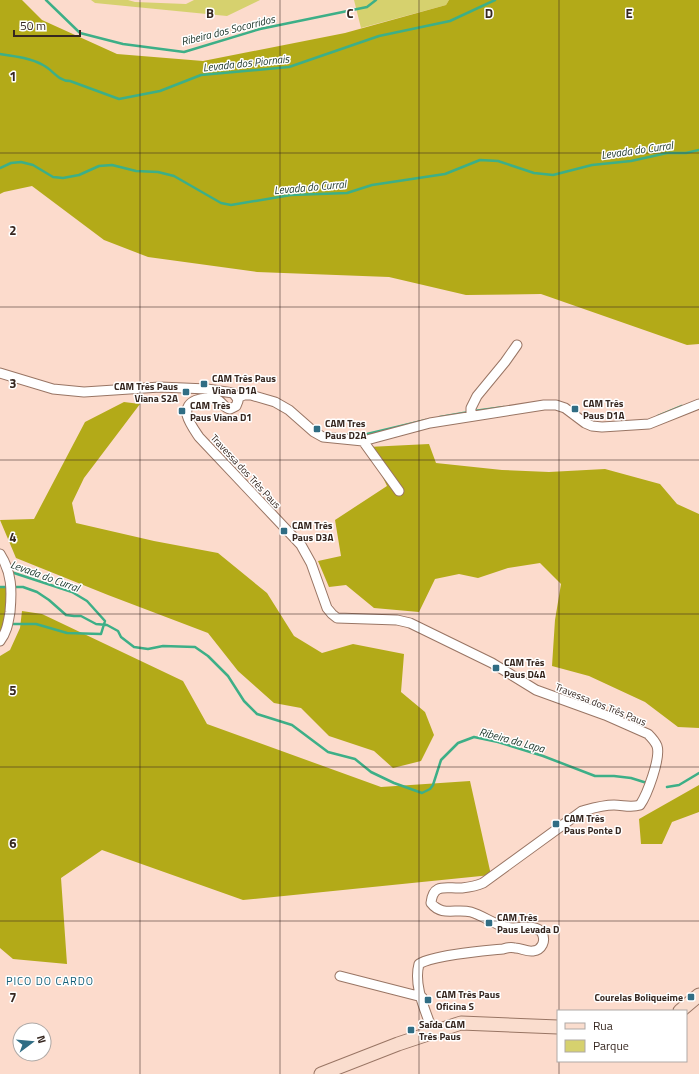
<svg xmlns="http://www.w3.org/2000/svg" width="699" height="1074" font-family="'Titillium Web',sans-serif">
<rect width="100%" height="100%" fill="#fcdbcc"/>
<path fill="#d6d16e" d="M91 0H128L135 2 186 4 194 0H260L227 16 95 3Z
M354 0H449L446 5 361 28Z"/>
<path fill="#b3aa18" d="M0 0H22L42 20 117 54 203 61 345 33 446 5 449 0H699V344L687 345 541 294 466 295 389 277 257 272 148 257 104 240 32 186 4 192 0 194Z
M124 402 140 404 84 478 72 503 76 523 154 541 218 553 267 593 294 636 322 653 353 644 404 654 401 692 425 712 434 735 421 761 393 768 374 751 329 736 301 708 274 703 238 671 208 633 108 595 16 558 0 520 34 519 85 422Z
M429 444 436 463 502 470 549 472 605 469 660 484 677 504 699 514V728L678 727 645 702 589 676 552 666 555 620 561 584 540 563 508 568 478 578 459 574 435 579 419 612 374 608 346 585 329 587 318 561 341 556 335 520 387 486 368 447Z
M0 587H9L11 598 0 641Z
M22 611 42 614 183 681 207 724 381 787 470 781 491 875 243 900 102 850 61 878 67 964 13 959 0 948V656L10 650 20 628Z
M699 785V812L672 822 662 844H641L639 819Z"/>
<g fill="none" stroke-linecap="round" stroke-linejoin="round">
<path stroke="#3daf87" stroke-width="2.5" d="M46 0 80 33 123 44 184 52 260 29 367 7 376 0
M0 54C14 56 31 58 43 65 53 70 58 81 70 81L119 99 160 91 201 75 289 67 379 36 450 21 495 0
M0 168 11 163 21 162 33 165 53 177 63 178 79 175 99 166 112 165 136 171 158 172 174 176 221 203 231 205 291 195 347 193 372 185 445 174 480 160 498 161 534 173 553 175 592 165 631 161 667 153H686L699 150
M474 411 504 407
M658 416 682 406
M440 417 469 412
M342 435 367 434 426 420
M0 587H23L37 592 49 600 66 615 74 616H81L96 624 107 625 118 631 121 637 134 647 148 649 163 646 195 647 208 656 228 676 244 701 257 714 292 725 328 752 355 759 371 772 394 783 422 793 430 789 433 785 441 760 458 743 474 737 498 742 543 756 595 776H614L631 778 647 783
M10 624H36L67 633 101 634 105 621 87 601 72 592 11 572
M667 787 679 785 699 773"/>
<g stroke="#997564" stroke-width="11">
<path id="street" d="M0 373 53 389 84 392 160 387 207 389 233 393 237 398
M237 398 238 401 236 406 230 409C223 408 222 400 215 399 204 396 184 400 187 415 189 423 195 431 199 437L301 545 311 563 327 608 332 614 337 618 397 620 410 623 492 663 536 690 605 715 648 734C652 738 655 741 657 746 661 758 647 795 640 805 631 808 623 805 614 805 603 805 593 808 582 811L483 883C476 886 470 887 462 888 447 889 433 882 431 903 442 917 456 908 471 912 485 916 498 928 513 928 522 928 537 924 542 933 546 941 542 950 533 951 527 952 521 948 515 948 511 947 506 948 503 949 483 951 434 955 419 964 413 986 426 1012 433 1032
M237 398 244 395H251L275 402 289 410 314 432 323 437 363 441 430 423 544 405H556L565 408 585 423 592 426 602 427 649 424 699 404
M471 416V408L477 396 505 362 517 345
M363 441 399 491
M0 554C12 573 12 590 10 612 8 623 7 632 0 641
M340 976 422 997"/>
</g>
<g stroke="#997564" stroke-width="15">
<path id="secondary" d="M680 1011 699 995
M321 1074 398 1044 461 1023 558 1027"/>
</g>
<use href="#street" stroke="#fff" stroke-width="9"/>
<use href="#secondary" stroke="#faddce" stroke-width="13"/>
</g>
<path fill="none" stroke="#362720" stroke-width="1" stroke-opacity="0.55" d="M140 0V1074M280 0V1074M419 0V1074M559 0V1011M0 153H699M0 307H699M0 460H699M0 614H699M0 767H699M0 921H699M559 1061V1074"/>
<g fill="#306d84" stroke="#fff" stroke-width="1.5">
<rect x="200" y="380" width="8" height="8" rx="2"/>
<rect x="182" y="388" width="8" height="8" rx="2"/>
<rect x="571" y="405" width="8" height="8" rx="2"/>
<rect x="178" y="407" width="8" height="8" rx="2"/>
<rect x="313" y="425" width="8" height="8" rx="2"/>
<rect x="280" y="527" width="8" height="8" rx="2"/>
<rect x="492" y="664" width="8" height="8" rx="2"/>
<rect x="552" y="820" width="8" height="8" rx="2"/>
<rect x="485" y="919" width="8" height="8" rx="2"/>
<rect x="687" y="993" width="8" height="8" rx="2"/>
<rect x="424" y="996" width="8" height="8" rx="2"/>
<rect x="407" y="1026" width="8" height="8" rx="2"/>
</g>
<g text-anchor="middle" stroke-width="3" stroke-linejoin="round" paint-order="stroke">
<g font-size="10" font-weight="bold" fill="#362720" stroke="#fff" text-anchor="start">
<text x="212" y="382">CAM Três Paus<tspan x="212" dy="12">Viana D1A</tspan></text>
<text x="178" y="390" text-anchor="end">CAM Três Paus<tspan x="178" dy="12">Viana S2A</tspan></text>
<text x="583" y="407">CAM Três<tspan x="583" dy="12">Paus D1A</tspan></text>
<text x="190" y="409">CAM Três<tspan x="190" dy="12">Paus Viana D1</tspan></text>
<text x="325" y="427">CAM Tres<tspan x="325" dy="12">Paus D2A</tspan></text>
<text x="292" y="529">CAM Três<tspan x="292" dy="12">Paus D3A</tspan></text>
<text x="504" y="666">CAM Três<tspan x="504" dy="12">Paus D4A</tspan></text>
<text x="564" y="822">CAM Três<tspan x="564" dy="12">Paus Ponte D</tspan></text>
<text x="497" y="921">CAM Três<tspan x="497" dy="12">Paus Levada D</tspan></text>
<text x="436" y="998">CAM Três Paus<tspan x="436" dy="12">Oficina S</tspan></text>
<text x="683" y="1001" text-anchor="end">Courelas Boliqueime</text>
<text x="419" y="1028">Saída CAM<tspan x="419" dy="12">Três Paus</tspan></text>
</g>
<g font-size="10" fill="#362720" stroke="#fff">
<text transform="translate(246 471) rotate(47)" y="4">Travessa dos Três Paus</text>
<text transform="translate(601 704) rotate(22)" y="4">Travessa dos Três Paus</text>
</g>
<g font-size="11" font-style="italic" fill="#223b30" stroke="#fff">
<text transform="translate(228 30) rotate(-14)" y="4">Ribeira dos Socorridos</text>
<text transform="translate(246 63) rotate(-6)" y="4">Levada dos Piornais</text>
<text transform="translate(637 150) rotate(-8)" y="4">Levada do Curral</text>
<text transform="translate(310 187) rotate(-5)" y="4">Levada do Curral</text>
<text transform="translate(45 576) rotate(20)" y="4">Levada do Curral</text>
<text transform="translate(512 740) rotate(15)" y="4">Ribeira da Lapa</text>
</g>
<g font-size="11" letter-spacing="1" fill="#156079" stroke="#fff">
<text x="50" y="985">PICO DO CARDO</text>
</g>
</g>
<g font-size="13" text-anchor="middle" font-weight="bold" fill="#362720" stroke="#fff" stroke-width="3" stroke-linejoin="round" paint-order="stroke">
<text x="210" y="18">B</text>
<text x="350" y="18">C</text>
<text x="489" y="18">D</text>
<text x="629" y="18">E</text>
<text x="13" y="81">1</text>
<text x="13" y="235">2</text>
<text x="13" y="388">3</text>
<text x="13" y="542">4</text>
<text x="13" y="695">5</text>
<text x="13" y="848">6</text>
<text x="13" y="1002">7</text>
</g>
<rect x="557" y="1010" width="130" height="52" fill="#ffffff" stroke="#afa9a6"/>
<rect x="565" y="1023" width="20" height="6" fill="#faddce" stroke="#afa9a6"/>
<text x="593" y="1030" font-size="12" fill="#362720">Rua</text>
<rect x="565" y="1040" width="20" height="12" fill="#d6d16e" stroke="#afa9a6"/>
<text x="593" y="1050" font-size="12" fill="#362720">Parque</text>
<g transform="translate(32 1042) rotate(74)"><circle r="19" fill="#ffffff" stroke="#afa9a6"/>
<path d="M0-3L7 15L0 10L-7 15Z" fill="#306d84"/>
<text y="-6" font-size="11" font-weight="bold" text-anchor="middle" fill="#362720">N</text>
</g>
<path d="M14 30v6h66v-6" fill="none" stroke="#362720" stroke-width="2"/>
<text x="20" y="30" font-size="12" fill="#362720" stroke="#ffffff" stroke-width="3" paint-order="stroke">50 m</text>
</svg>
